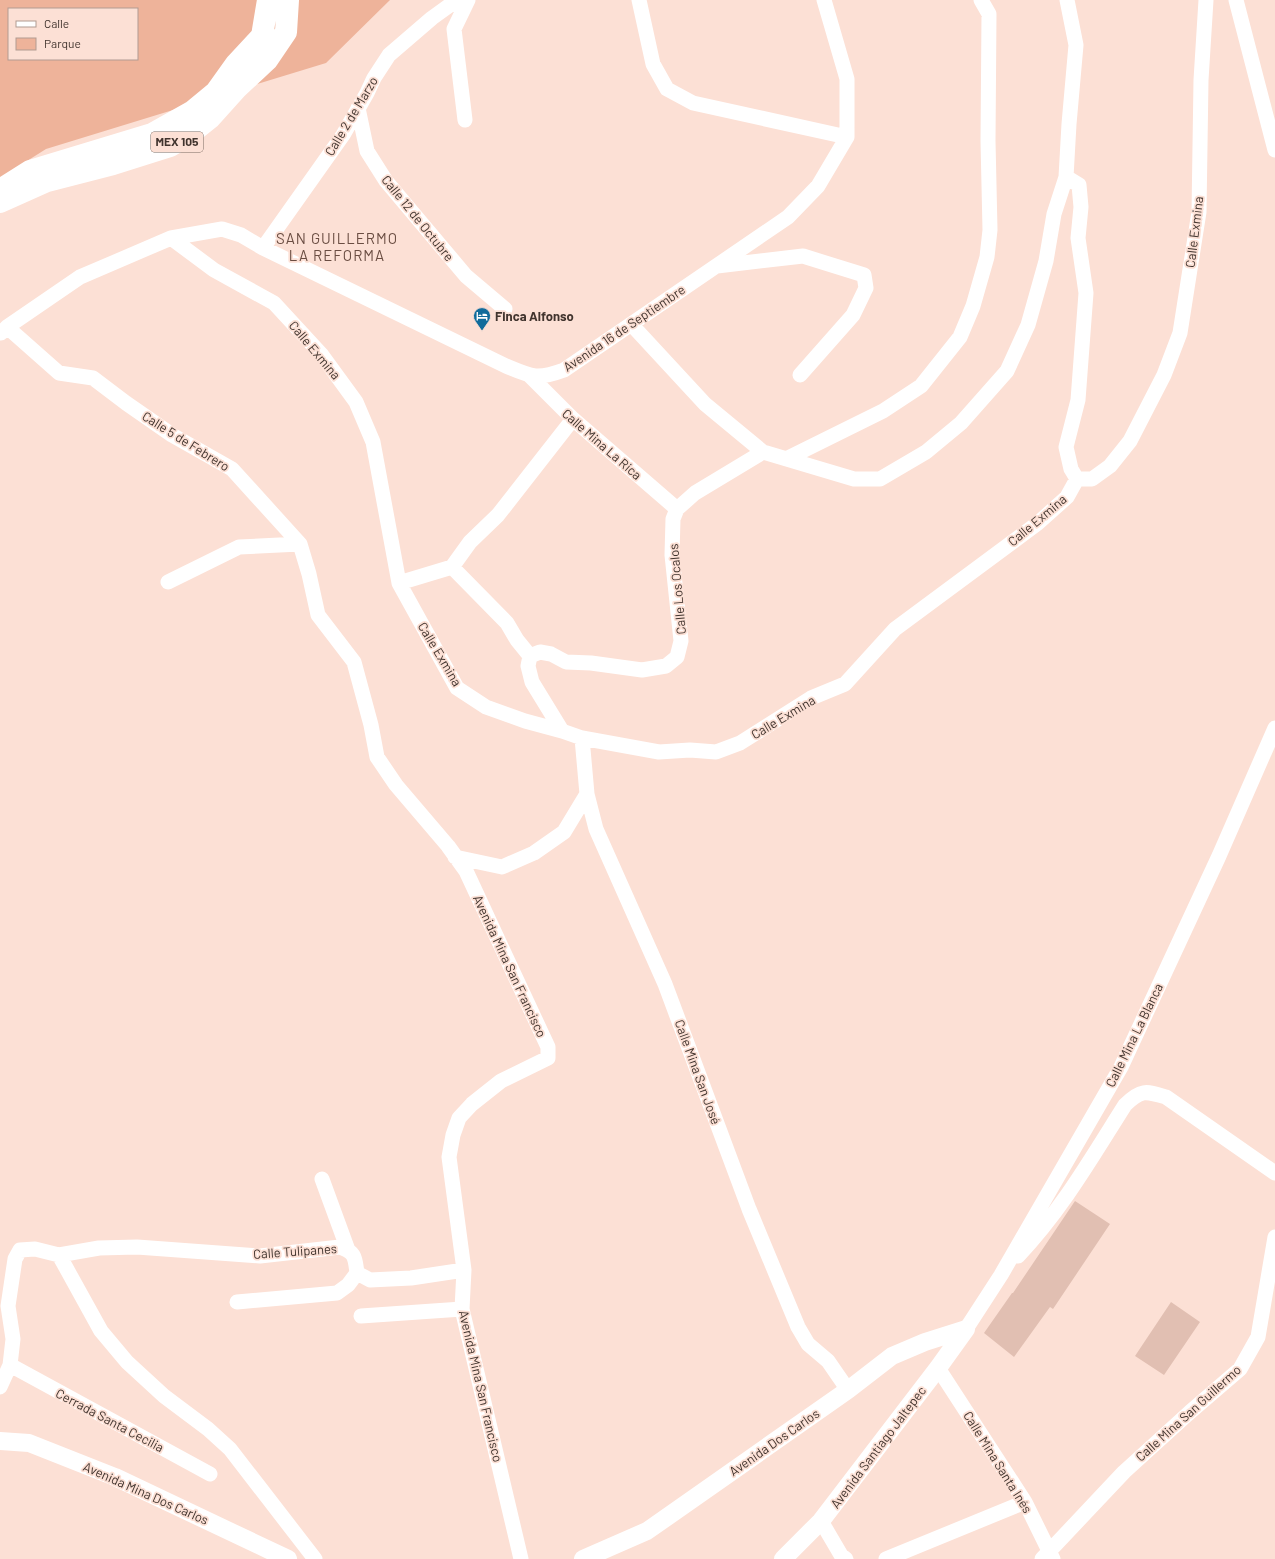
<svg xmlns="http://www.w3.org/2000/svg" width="1275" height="1559" font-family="Barlow,sans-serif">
<rect width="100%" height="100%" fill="#fce0d5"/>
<path fill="#eeb39a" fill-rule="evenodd" d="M0 0H390L326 63 46 149 0 178ZM9 9H137V59H9Z"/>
<path fill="#e1bfb2" d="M1075 1201 1110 1224 1053 1309 1050 1307 1014 1357 984 1333 1012 1293H1013Z
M1171 1302 1200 1322 1164 1375 1135 1356Z"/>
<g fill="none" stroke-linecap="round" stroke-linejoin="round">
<path stroke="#fff" stroke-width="15" d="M639 0 653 64 667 89 693 103 847 137
M824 0 847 79V137
M1236 0 1275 150
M358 108 367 151 386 181 466 276 505 309
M465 120 454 29 468 0
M1066 177 1079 185 1081 207 1078 238 1086 293 1078 400 1066 447 1071 469 1077 479
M171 238 214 270 274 303 321 354 356 402 373 442 399 583 457 688 486 707 525 721 562 731 582 738 659 752 690 750 716 752 740 743 811 698 845 684 895 629 1038 523 1067 497 1077 479H1092L1110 466 1130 441 1164 375 1180 333 1199 212 1201 80 1206 0
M263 248 343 135 367 93 374 78 389 55 432 18 457 0
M717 266 803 256 864 275 866 288 853 315 800 375
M631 324 705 404 763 452 854 479H880L926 452 961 423 1007 371 1028 325 1046 261 1054 214 1066 177 1069 124 1076 45 1067 0
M7 327 59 373 93 378 126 403 172 435 232 469 300 544 309 574 318 615 354 662 371 725 377 757 396 785 448 846 466 871 548 1047V1058L501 1081 472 1104 459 1118 453 1135 449 1157 464 1270 462 1309 521 1559
M1 333 7 327 80 277 171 238 222 229 241 235 263 248 506 366C532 377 537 380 564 370L788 217 818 186 847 137
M530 376 573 419 677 509
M786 459 883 411 921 386 960 337 973 306 987 257 990 230 988 141 989 14 981 0
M452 567 507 623 517 640 530 656
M168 582 239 547 300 544
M399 583 452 567 470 542 498 515 573 419
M562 731 532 682 528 666 530 656 540 652 551 654 566 662 591 663 642 670 666 666 677 657 681 641 672 555 673 519 677 509 695 493 763 452
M582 738 587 794 596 829 665 984 749 1209 798 1327 808 1344 828 1361 848 1390
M455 857 502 867 534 853 564 832 587 794
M322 1179 348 1250
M59 1255 101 1331 127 1362 164 1396 208 1429 230 1449 315 1559
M1018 1256C1061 1211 1092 1157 1125 1105 1141 1089 1146 1091 1166 1097L1275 1173
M357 1273 370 1280 411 1278 464 1270
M237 1302 337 1293 348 1285 357 1273
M361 1316 462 1309
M966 1329 1001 1275 1121 1067 1219 856 1275 728
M10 1365 210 1474
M938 1368 1025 1502 1053 1559
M0 1387 10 1365 13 1339 8 1306 15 1259 20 1250 35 1249 59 1255 99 1248 137 1247 260 1256 340 1247C356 1252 355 1259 357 1273
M821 1521 841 1555 846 1559
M886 1559 1025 1502
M1042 1559 1124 1472 1190 1412 1240 1369 1258 1337 1275 1237"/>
<path stroke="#fff" stroke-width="18" d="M0 1441 29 1443 115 1477 288 1559
M583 1559 647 1531 848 1390 892 1356 925 1342 966 1329
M783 1559 821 1521 938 1368 966 1329"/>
<path stroke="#fff" stroke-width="22" d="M0 190 30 171 152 134 193 111 216 92 236 64 262 36 268 0
M0 202 47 181 113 164 170 146 190 134 210 118 237 88 267 60 286 32 288 0"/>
</g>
<defs>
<g id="hotel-pin" transform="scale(0.9)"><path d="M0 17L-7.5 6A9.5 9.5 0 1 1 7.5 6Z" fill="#106b9b" stroke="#fce0d5"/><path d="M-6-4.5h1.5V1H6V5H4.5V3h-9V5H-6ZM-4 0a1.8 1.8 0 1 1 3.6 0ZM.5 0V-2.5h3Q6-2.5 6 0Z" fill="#fff"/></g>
</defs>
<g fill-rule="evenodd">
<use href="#hotel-pin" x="482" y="316"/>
</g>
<g text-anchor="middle" stroke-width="3.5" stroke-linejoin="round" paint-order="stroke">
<rect fill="#fce0d5" stroke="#796860" stroke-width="1" x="151" y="132" width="52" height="20" rx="3"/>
<g font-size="12" font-weight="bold" fill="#41342e">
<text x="177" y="146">MEX 105</text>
</g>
<g font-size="13" fill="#41342e" stroke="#fce0d5">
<text transform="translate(351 116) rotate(-59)" y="5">Calle 2 de Marzo</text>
<text transform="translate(418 218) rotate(51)" y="5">Calle 12 de Octubre</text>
<text transform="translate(1194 232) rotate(-83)" y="5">Calle Exmina</text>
<text transform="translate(624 328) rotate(-34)" y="5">Avenida 16 de Septiembre</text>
<text transform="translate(315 350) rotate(50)" y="5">Calle Exmina</text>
<text transform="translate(186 441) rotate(32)" y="5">Calle 5 de Febrero</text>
<text transform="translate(602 444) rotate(41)" y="5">Calle Mina La Rica</text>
<text transform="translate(1037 520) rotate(-40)" y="5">Calle Exmina</text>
<text transform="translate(677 589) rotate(-95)" y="5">Calle Los Ocalos</text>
<text transform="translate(440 654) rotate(59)" y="5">Calle Exmina</text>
<text transform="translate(783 717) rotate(-31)" y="5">Calle Exmina</text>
<text transform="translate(510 966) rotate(65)" y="5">Avenida Mina San Francisco</text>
<text transform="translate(1134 1035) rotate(-64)" y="5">Calle Mina La Blanca</text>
<text transform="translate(698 1072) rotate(70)" y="5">Calle Mina San José</text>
<text transform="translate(295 1251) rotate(-4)" y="5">Calle Tulipanes</text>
<text transform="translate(481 1386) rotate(77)" y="5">Avenida Mina San Francisco</text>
<text transform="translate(1188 1413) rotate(-42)" y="5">Calle Mina San Guillermo</text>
<text transform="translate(110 1420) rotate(28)" y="5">Cerrada Santa Cecilia</text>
<text transform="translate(774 1442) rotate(-35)" y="5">Avenida Dos Carlos</text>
<text transform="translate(878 1447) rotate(-53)" y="5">Avenida Santiago Jaltepec</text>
<text transform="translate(998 1462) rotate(58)" y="5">Calle Mina Santa Inés</text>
<text transform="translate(146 1493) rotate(24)" y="5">Avenida Mina Dos Carlos</text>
</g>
<g font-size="13" font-weight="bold" fill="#41342e" stroke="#fce0d5" text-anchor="start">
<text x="495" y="321">Finca Alfonso</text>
</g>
<g font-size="15" letter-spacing="1" fill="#6a4d42" stroke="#fce0d5">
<text x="337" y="244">SAN GUILLERMO<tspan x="337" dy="17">LA REFORMA</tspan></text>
</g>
</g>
<rect x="8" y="8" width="130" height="52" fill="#fce0d5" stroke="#b19b92"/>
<rect x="16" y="21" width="20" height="6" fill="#ffffff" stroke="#b19b92"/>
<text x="44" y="28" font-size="12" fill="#41342e">Calle</text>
<rect x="16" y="38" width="20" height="12" fill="#eeb39a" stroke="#b19b92"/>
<text x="44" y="48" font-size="12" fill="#41342e">Parque</text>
</svg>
